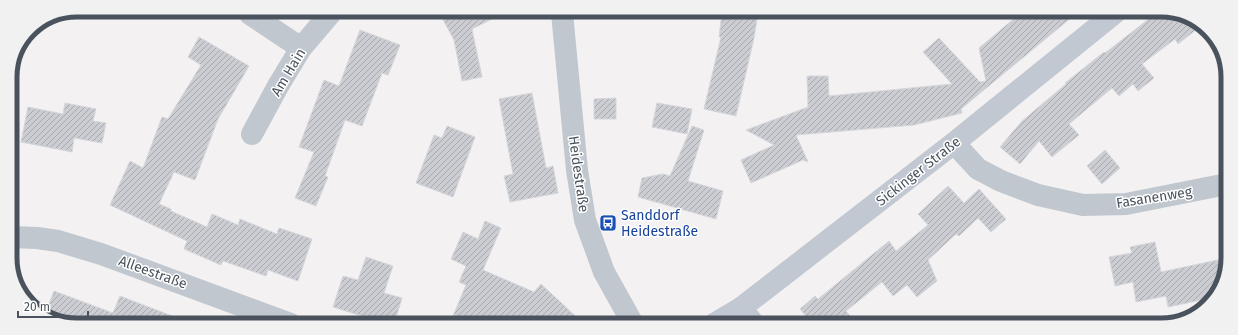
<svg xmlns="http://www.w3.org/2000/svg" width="1238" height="335" font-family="'Fira Sans',sans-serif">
<defs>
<pattern id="building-hatch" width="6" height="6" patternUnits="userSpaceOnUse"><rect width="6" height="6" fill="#cbcdd3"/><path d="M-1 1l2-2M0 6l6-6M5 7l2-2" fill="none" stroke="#a7a9ae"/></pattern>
</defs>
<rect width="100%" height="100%" fill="#f3f1f1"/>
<path fill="url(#building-hatch)" stroke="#d6d7db" d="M1159 11H1174L1201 26 1178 44 1175 39 1142 64 1154 78 1138 91 1133 84 1119 96 1112 88 1069 124 1079 135 1052 157 1039 141 1020 164 1000 147 1022 121 1066 84 1065 83 1104 52 1105 53Z
M1022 12H1078L961 109 962 113 914 125 796 135 808 162 803 160 751 183 741 160 774 145 746 130 808 107 807 76H828L829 96 952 84 923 52 939 38 980 82 986 81 979 48Z
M722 13H758L754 38 736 116 704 109 721 37H719Z
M440 14H502L472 29 482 77 462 81 454 40Z
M360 30 400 45 388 75 382 73 362 126 345 120 325 176 328 177 316 206 295 198 314 152 299 147 324 80 339 86Z
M199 37 249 66 218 119 195 180 174 172 159 204 171 209V211L207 227 212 214 238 225 240 219 277 234 279 228 312 239 298 281 268 270 266 276 223 261 221 265 184 249 187 241 110 205 130 161 143 168 162 117 168 119 201 65 188 57Z
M532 93 546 168 553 166 558 193 510 202 504 176 513 174 499 99Z
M616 98V119H594V99Z
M65 103 96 109 93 121 106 123 102 143 74 138 72 152 21 142 28 107 63 114Z
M657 103 692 109 687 134 652 127Z
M447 126 475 137 453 197 416 183 434 135 442 138Z
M692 126 704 130 688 181 723 191 716 219 638 197 642 178 663 174 670 176Z
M1105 150 1120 168 1102 184 1087 166Z
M948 186 964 203 979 189 1006 219 991 232 978 218 959 236 956 234 928 260 937 281 917 297 907 285 893 296 882 282 846 311 850 316 840 325 813 324 800 309 815 296 818 299 889 241 896 251 928 225 918 214Z
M485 221 501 228 483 270 534 292 541 284 584 324H472L453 316 466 285 459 282 466 266 451 259 463 232 478 239Z
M1155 242 1161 272 1227 258V271L1211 298 1168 307 1166 296 1136 302 1133 282 1115 286 1109 257 1132 253 1130 247Z
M366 257 393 266 384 293 402 298 394 324H388L333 307 343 276 358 280Z
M54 291 113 313 120 296 188 322V324H64L45 314Z"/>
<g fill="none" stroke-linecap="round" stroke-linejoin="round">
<path stroke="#c0c7ce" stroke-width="22" d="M562 13 577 170 585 220 604 272 633 324
M250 14 301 48
M252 134 278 86 301 48 330 14
M954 143 978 169 1001 181 1038 195 1083 205 1126 204 1227 184
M11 237 37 238 58 241 101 254 291 324
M741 308 754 324"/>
<path stroke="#c1c8d2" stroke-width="22" d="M714 324 741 308 954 143 1116 12"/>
</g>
<defs>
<g id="bus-square" transform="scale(0.9)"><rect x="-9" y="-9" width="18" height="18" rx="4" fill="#1a4fb4" stroke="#fff"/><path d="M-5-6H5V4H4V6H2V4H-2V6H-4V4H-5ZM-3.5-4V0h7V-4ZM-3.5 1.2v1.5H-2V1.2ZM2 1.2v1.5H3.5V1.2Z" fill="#fff"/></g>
</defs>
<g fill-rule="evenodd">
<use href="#bus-square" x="608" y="223"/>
</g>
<g text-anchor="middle" stroke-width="3" stroke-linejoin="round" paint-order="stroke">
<g font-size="14" fill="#4a535d" stroke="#fff">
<text transform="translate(288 72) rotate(-59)" y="5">Am Hain</text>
<text transform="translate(918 171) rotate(-38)" y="5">Sickinger Straße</text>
<text transform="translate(579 174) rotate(82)" y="5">Heidestraße</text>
<text transform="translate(1154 197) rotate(-9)" y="5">Fasanenweg</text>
<text transform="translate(153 272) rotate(20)" y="5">Alleestraße</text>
</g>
<g font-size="14" fill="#164399" stroke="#fff" text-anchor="start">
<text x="621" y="220">Sanddorf<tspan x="621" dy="16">Heidestraße</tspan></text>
</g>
</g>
<path d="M0 0H1238V335H0ZM77 17H1161A60 60 0 0 1 1221 77V258A60 60 0 0 1 1161 318H77A60 60 0 0 1 17 258V77A60 60 0 0 1 77 17Z" fill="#f1f1f2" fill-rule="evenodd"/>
<path fill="none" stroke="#4a535d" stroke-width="5" d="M77 17H1161A60 60 0 0 1 1221 77V258A60 60 0 0 1 1161 318H77A60 60 0 0 1 17 258V77A60 60 0 0 1 77 17Z"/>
<path d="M18 311v6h70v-6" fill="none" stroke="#4a535d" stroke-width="2"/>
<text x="24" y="311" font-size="12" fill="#4a535d" stroke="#ffffff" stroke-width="3" paint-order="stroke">20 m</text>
</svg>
